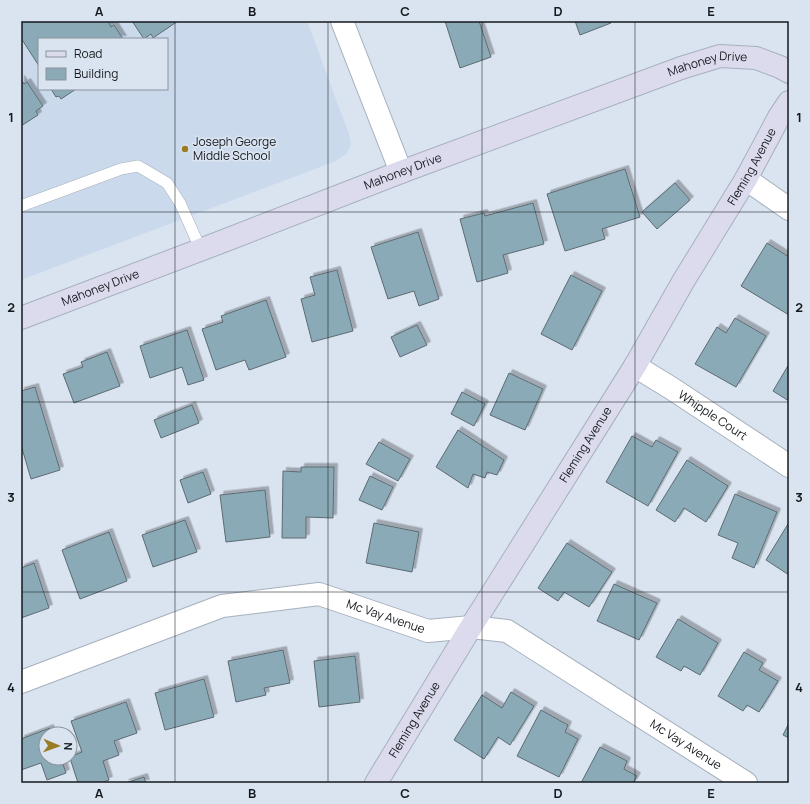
<svg xmlns="http://www.w3.org/2000/svg" width="810" height="804" font-family="Manrope,sans-serif">
<defs>
<filter id="shadow"><feDropShadow dx="3.5" dy="-3.5" stdDeviation="0" flood-color="#0004"/></filter>
</defs>
<rect width="100%" height="100%" fill="#dae4f1"/>
<path fill="#cad9ec" fill-rule="evenodd" d="M21 21H307L349 134 351 145 347 153 336 161 21 280ZM39 39H167V89H39Z"/>
<path fill="#89aab6" stroke="#5c6b71" filter="url(#shadow)" d="M21 21H108L111 27 114 25 123 39H39V66L21 38Z
M132 21H178L153 38 151 34 144 39Z
M445 21H479L491 57 460 68Z
M575 21H610L611 23 580 35Z
M21 79 24 84 27 82 43 106 36 111 38 115 21 126Z
M51 89H76L61 99 59 96 56 97Z
M625 169 640 217 602 229 605 239 565 251 547 194Z
M675 183 690 200 657 229 642 212Z
M533 203 544 244 503 255 508 273 477 282 460 219 484 213 485 216Z
M418 232 439 299 419 306 414 291 388 299 371 247Z
M767 243 789 257V315L741 286Z
M337 270 353 331 312 342 301 299 315 295 310 277Z
M571 275 602 291 572 350 541 334Z
M266 300 286 357 249 370 245 360 216 370 202 329 223 322 221 316Z
M735 318 766 336 736 387 695 364 717 327 726 333Z
M417 325 427 345 400 357 391 337Z
M187 330 204 380 188 385 182 367 150 378 140 346Z
M107 352 120 386 74 403 63 374 83 367 81 362Z
M789 364V401L773 391Z
M509 373 543 389 525 430 490 415Z
M35 387 60 470 31 479 21 445V391Z
M462 392 485 404 474 426 451 414Z
M192 405 199 423 161 438 154 420Z
M458 430 504 460 497 475 487 472 485 478 473 474 468 488 436 467Z
M632 436 652 447 656 440 678 452 648 506 606 482Z
M379 442 410 459 398 481 366 464Z
M687 460 728 486 706 522 684 508 675 522 656 510Z
M301 467H334L333 518 306 517V538H282L283 471 301 472Z
M203 472 211 494 188 503 180 480Z
M370 476 393 487 382 510 359 500Z
M265 490 270 537 226 542 220 495Z
M735 494 777 512 754 568 732 558 738 543 718 535Z
M185 520 197 552 153 567 142 535Z
M374 523 419 532 412 572 366 563Z
M788 524H789V575L766 560Z
M109 532 127 581 80 599 62 550Z
M567 543 612 572 589 607 564 592 558 601 538 588Z
M34 563 49 608 21 618V568Z
M614 584 657 603 639 640 597 621Z
M678 619 718 643 700 675 684 666 681 671 656 657Z
M283 650 290 683 264 688 266 695 236 702 228 661Z
M744 652 763 663 759 670 778 681 759 712 747 705 743 711 718 696Z
M355 656 360 702 319 707 314 661Z
M204 679 214 717 165 730 155 693Z
M511 692 534 706 510 745 498 737 484 759 454 740 482 695 502 708Z
M126 702 137 733 114 741 119 755 103 761 109 780 100 783H78L70 758V757L82 752 71 721Z
M541 710 568 725 565 732 578 739 559 777 517 756Z
M789 723V738L783 735Z
M50 728 52 734H46V758H61L66 773 47 780 41 763 21 770V739Z
M600 747 627 761 624 769 637 776 633 783H581Z
M144 777 146 783H125Z"/>
<g fill="none" stroke-linecap="round" stroke-linejoin="round">
<g stroke="#a6b0bc" stroke-width="12">
<path id="lane" d="M21 206 121 169 138 166 167 183 180 203 201 250"/>
</g>
<g stroke="#a6b0bc" stroke-width="24">
<g id="street">
<path d="M342 21 401 172"/>
<path d="M746 179 789 209"/>
<path id="s1" d="M635 366 671 388 789 466"/>
<path id="s2" d="M21 682 222 606 319 594 428 631 471 627 507 631 746 783"/>
</g>
</g>
<g stroke="#a6b0bc" stroke-width="24">
<g id="secondary">
<path id="s3" d="M21 318 221 242 401 172 681 68 720 56 756 58 780 67 789 72"/>
<path id="s4" d="M376 783 471 627 635 366 684 280 746 179 779 117 789 102"/>
</g>
</g>
<use href="#lane" stroke="#fff" stroke-width="11"/>
<use href="#street" stroke="#fff" stroke-width="22"/>
<use href="#secondary" stroke="#dcdbee" stroke-width="22"/>
</g>
<path fill="none" stroke="#15191d" stroke-width="1" stroke-opacity="0.55" d="M175 21V783M328 21V783M482 21V783M635 21V783M21 212H789M21 402H789M21 592H789"/>
<circle fill="#9a7c25" stroke="#dae4f1" stroke-width="1.5" cx="185" cy="149" r="4"/>
<g text-anchor="middle" stroke-width="3.5" stroke-linejoin="round" paint-order="stroke">
<g font-size="12" fill="#15191d" stroke="#dae4f1">
<text dy="4" stroke="none"><textPath href="#s3" startOffset="733">Mahoney Drive</textPath></text>
<text dy="4" stroke="none"><textPath href="#s4" startOffset="722">Fleming Avenue</textPath></text>
<text dy="4" stroke="none"><textPath href="#s3" startOffset="409">Mahoney Drive</textPath></text>
<text dy="4" stroke="none"><textPath href="#s3" startOffset="85">Mahoney Drive</textPath></text>
<text dy="4" stroke="none"><textPath href="#s1" startOffset="92">Whipple Court</textPath></text>
<text dy="4" stroke="none"><textPath href="#s4" startOffset="398">Fleming Avenue</textPath></text>
<text dy="4" stroke="none"><textPath href="#s2" startOffset="383">Mc Vay Avenue</textPath></text>
<text dy="4" stroke="none"><textPath href="#s4" startOffset="74">Fleming Avenue</textPath></text>
<text dy="4" stroke="none"><textPath href="#s2" startOffset="719">Mc Vay Avenue</textPath></text>
</g>
<g font-size="12" fill="#15191d" stroke="#dae4f1" text-anchor="start">
<text x="193" y="146">Joseph George<tspan x="193" dy="14">Middle School</tspan></text>
</g>
</g>
<rect width="810" height="804" fill="none" stroke="#dae4f1" stroke-width="44"/>
<rect x="38" y="38" width="130" height="52" fill="#dae4f1" stroke="#8b939c"/>
<rect x="46" y="51" width="20" height="6" fill="#dcdbee" stroke="#8b939c"/>
<text x="74" y="58" font-size="12" fill="#15191d">Road</text>
<rect x="46" y="68" width="20" height="12" fill="#89aab6" stroke="#8b939c"/>
<text x="74" y="78" font-size="12" fill="#15191d">Building</text>
<g transform="translate(58 746) rotate(92)"><circle r="19" fill="#dae4f1" stroke="#8b939c"/>
<path d="M0-3L7 15L0 10L-7 15Z" fill="#9a7c25"/>
<text y="-6" font-size="11" font-weight="bold" text-anchor="middle" fill="#15191d">N</text>
</g>
<rect x="22" y="22" width="766" height="760" fill="none" stroke="#15191d" stroke-width="1.5"/>
<g font-size="13" text-anchor="middle" font-weight="bold" fill="#15191d">
<text x="99" y="16">A</text>
<text x="252" y="16">B</text>
<text x="405" y="16">C</text>
<text x="558" y="16">D</text>
<text x="711" y="16">E</text>
<text x="11" y="122">1</text>
<text x="799" y="122">1</text>
<text x="11" y="312">2</text>
<text x="799" y="312">2</text>
<text x="11" y="502">3</text>
<text x="799" y="502">3</text>
<text x="11" y="692">4</text>
<text x="799" y="692">4</text>
<text x="99" y="798">A</text>
<text x="252" y="798">B</text>
<text x="405" y="798">C</text>
<text x="558" y="798">D</text>
<text x="711" y="798">E</text>
</g>
</svg>
